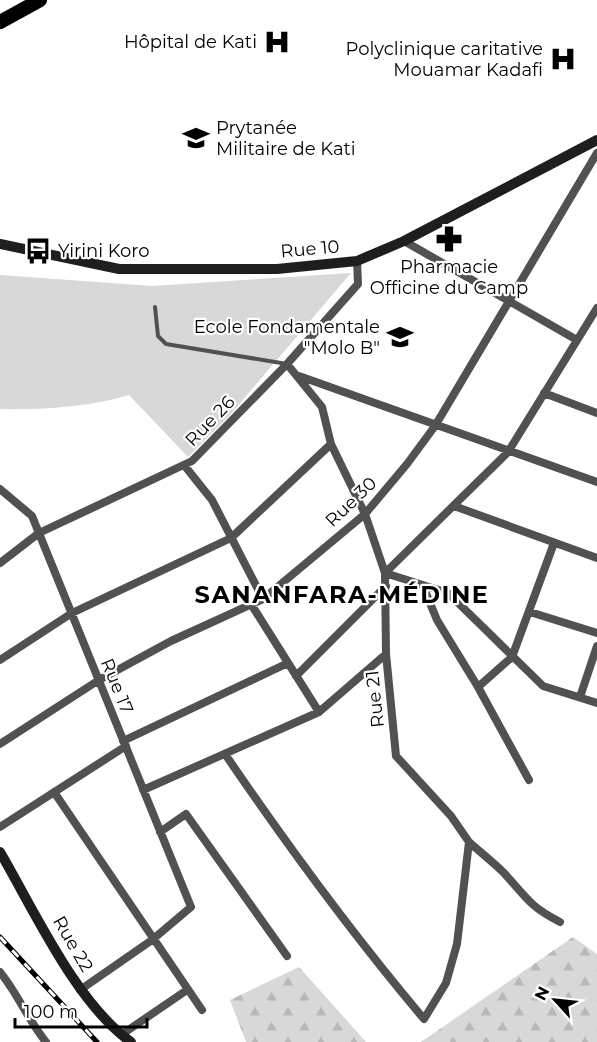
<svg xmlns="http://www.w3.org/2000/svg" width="597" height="1042" font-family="Montserrat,sans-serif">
<defs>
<pattern id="forest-firs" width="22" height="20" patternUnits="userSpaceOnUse" patternTransform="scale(1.5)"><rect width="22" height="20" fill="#d8d8d8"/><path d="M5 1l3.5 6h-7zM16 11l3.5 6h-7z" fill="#b8b8b8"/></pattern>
</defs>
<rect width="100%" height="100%" fill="#fff"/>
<path fill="url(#forest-firs)" d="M573 937 597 954V1042H421Z
M299 967 366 1042H246L230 1000Z"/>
<path fill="#d8d8d8" d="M351 273 230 415 188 457 129 395C88 407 43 410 0 409V275L152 286Z"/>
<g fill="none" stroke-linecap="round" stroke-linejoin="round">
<g stroke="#dbdbdb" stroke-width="15">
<path id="highway" d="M0 22 40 0"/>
</g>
<path stroke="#515151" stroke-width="4" d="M155 307 158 336 166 344 287 364"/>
<path stroke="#515151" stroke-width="8" d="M404 241 577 340
M597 308 508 452 385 573 448 593 543 686 597 703
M299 376 597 482
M544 393 597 413
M184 465 212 500 263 599
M0 489 32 516 191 907 152 940 80 990
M454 506 597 558
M0 563 39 533 192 461 287 364 358 284 357 261
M423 586 437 620 478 687 529 780
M251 604 319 712
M530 612 597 633
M0 660 72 613 231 538 331 444
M296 676 386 586
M478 687 512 657 554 543
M580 697 597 646
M123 741 288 663
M0 744 99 680 171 641 263 599 365 514 407 464 435 426 597 153
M225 754C287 845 353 935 424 1019L446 983 457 944 469 842 451 816 396 756 386 654 385 573 365 514 331 444 322 407 287 364
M143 790 319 712 386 654
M54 792 202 1010
M0 827 126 746
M160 832 186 814 287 956
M469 842C480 852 493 862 504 873 527 898 529 906 560 922
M0 972C18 994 28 1020 46 1042
M121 1035 187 990"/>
<path stroke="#1e1e1e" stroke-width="10" d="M0 244 119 269H277L357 261 404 241 597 140
M0 852C34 910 76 1003 131 1042"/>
<use href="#highway" stroke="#000" stroke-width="14"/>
<g stroke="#000" stroke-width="5">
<path id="rail" d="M0 937 97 1042"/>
</g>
<use href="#rail" stroke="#fff" stroke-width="3" stroke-dasharray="9" stroke-linecap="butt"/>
</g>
<defs>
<g id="hospital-bare" transform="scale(2.07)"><path d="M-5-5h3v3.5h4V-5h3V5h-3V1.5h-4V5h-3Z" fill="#000" stroke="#fff" stroke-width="2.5" paint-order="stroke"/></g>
<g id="school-bare" transform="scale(2.07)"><path d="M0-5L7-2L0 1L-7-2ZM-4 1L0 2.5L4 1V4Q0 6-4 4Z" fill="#000" stroke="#fff" stroke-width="2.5" paint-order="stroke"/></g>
<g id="pharmacy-bare" transform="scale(2.07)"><path d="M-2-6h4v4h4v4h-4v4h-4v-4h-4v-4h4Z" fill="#000" stroke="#fff" stroke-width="2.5" paint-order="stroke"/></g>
<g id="bus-bare" transform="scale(2.07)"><path d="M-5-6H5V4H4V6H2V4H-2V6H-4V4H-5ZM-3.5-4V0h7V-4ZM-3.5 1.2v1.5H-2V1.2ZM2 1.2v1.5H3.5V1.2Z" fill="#000" stroke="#fff" stroke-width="2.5" paint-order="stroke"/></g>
</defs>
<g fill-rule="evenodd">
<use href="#hospital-bare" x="277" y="42"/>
<use href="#hospital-bare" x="563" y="59"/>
<use href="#school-bare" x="196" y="138"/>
<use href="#pharmacy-bare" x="449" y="239"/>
<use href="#bus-bare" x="38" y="251"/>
<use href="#school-bare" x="400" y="337"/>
</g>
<g text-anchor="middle" stroke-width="4.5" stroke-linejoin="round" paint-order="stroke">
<g font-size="18" fill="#000" stroke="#fff" text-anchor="end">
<text x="257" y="48">Hôpital de Kati</text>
<text x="543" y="55">Polyclinique caritative<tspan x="543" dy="21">Mouamar Kadafi</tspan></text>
<text x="216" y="134" text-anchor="start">Prytanée<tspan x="216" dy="21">Militaire de Kati</tspan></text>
<text x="58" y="257" text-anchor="start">Yirini Koro</text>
<text x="449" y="273" text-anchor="middle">Pharmacie<tspan x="449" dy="21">Officine du Camp</tspan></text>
<text x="380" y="333">Ecole Fondamentale<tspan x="380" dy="21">"Molo B"</tspan></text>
</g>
<g font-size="18" fill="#000" stroke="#fff">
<text transform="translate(310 249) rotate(-5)" y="6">Rue 10</text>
<text transform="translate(210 421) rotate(-46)" y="6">Rue 26</text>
<text transform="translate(351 502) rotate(-44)" y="6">Rue 30</text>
<text transform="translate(117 686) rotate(68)" y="6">Rue 17</text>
<text transform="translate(375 699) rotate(-96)" y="6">Rue 21</text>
<text transform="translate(73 944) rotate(60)" y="6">Rue 22</text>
</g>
<g font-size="24" font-weight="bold" letter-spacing="1.5" fill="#000" stroke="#fff">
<text x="342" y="603">SANANFARA-MÉDINE</text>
</g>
</g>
<g transform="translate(555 1000) rotate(297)" stroke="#ffffff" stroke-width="4.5" paint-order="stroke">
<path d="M0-4.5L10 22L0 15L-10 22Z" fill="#000000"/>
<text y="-9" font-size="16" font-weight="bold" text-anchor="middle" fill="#000000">N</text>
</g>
<path d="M15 1018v9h132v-9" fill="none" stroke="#000000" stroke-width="3"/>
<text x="24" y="1018" font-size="18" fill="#000000" stroke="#ffffff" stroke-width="4.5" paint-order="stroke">100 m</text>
</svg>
